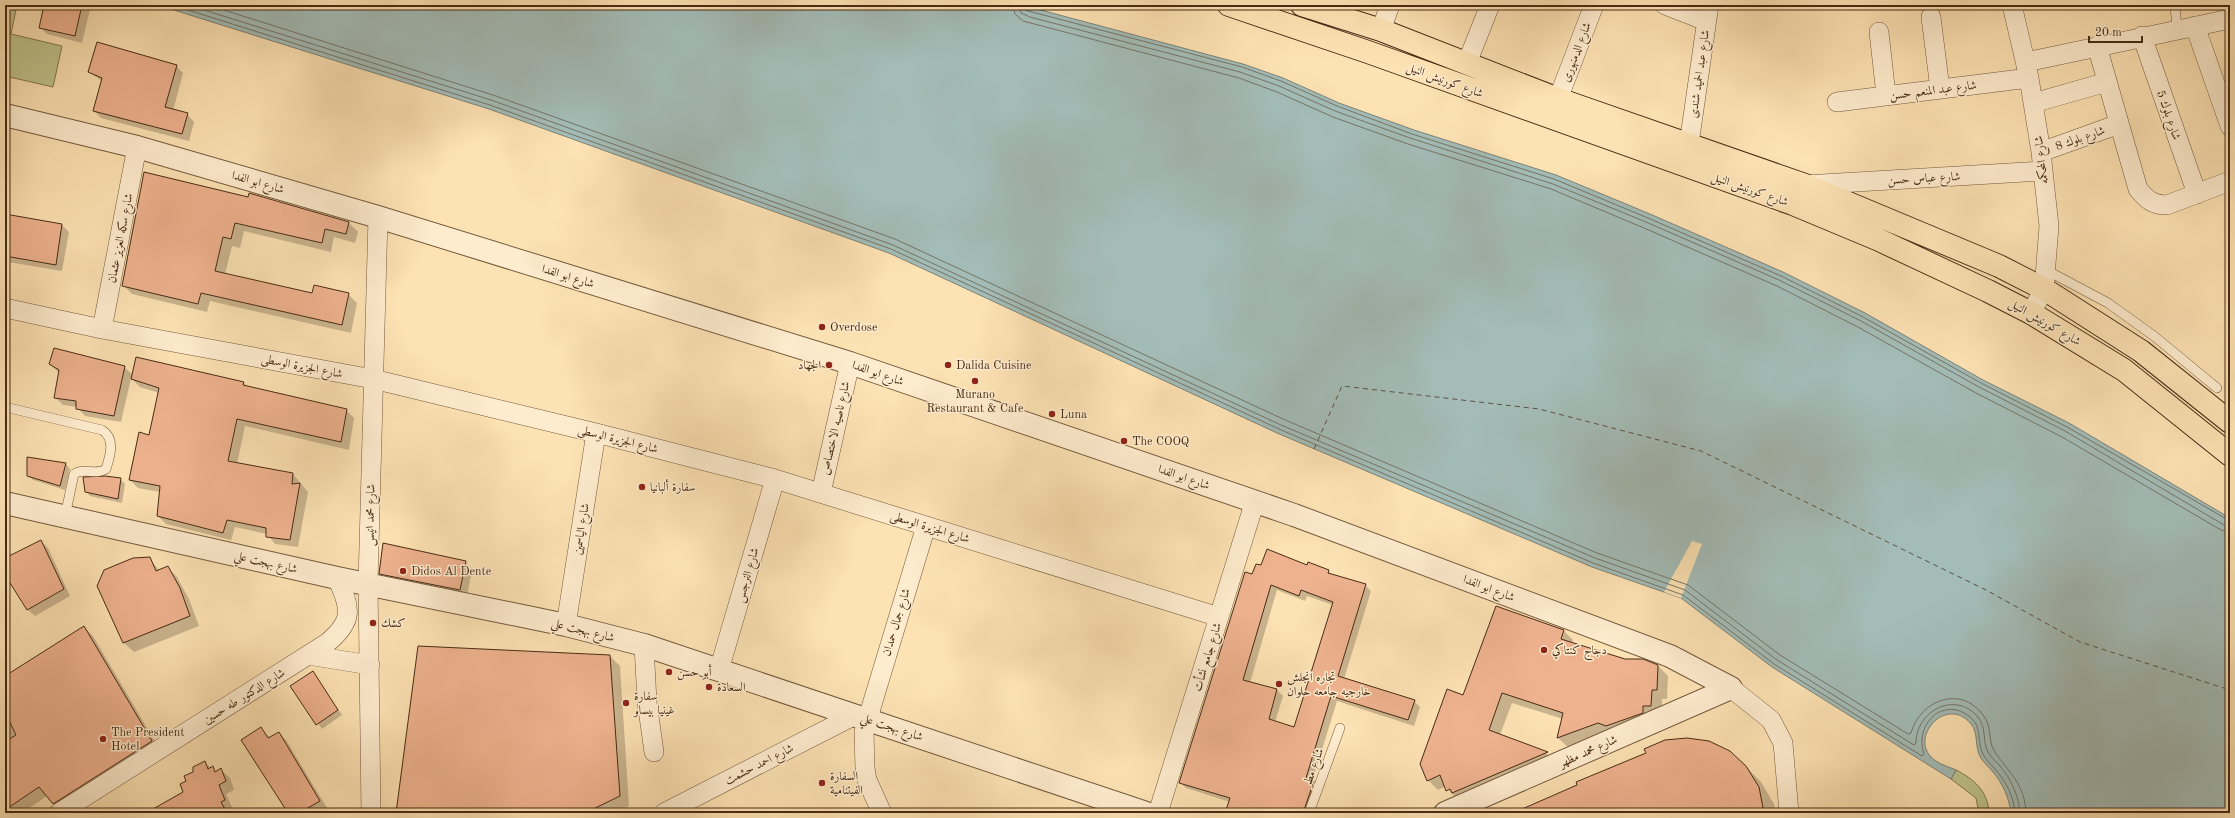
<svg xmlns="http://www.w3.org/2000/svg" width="2235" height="818" font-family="'Old Standard TT',Amiri,serif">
<rect width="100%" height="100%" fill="#fde2b3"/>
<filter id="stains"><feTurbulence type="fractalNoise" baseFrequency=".005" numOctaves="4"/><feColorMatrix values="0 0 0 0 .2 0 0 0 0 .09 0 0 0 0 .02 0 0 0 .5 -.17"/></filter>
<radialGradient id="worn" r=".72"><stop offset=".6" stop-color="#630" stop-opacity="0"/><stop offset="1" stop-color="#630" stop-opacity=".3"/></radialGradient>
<path fill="#bfc38c" stroke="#837750" d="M5 5H17L11 34 62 46 53 87 5 76Z
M1956 770C1974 779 1988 791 1989 813H1979L1976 798 1951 779Z"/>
<path fill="#a3bcb7" stroke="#7e8276" d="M158 5H1022L1243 64 1283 78 1339 103 1414 130 1556 175 1650 214 1783 272 1865 313 1983 380 2069 423 2230 518V813H2011C2009 798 2003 784 1993 772 1989 767 1984 763 1981 758 1974 747 1979 733 1971 724 1946 693 1905 741 1936 761 1942 765 1949 767 1956 770L1951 779 1772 667 1681 598 1592 567 1277 433 889 253 489 109Z"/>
<path fill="#fde2b3" d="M1692 541 1702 544 1681 598 1664 592Z"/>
<path fill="#0003" fill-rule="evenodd" d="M45 5H91L82 43 47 34 40 27Z
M176 66 183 73 173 111 187 114 194 122 189 141 101 118 94 111 102 81 89 72Z
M145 174 349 223 358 232 355 243 334 237 331 252 244 231 240 248 232 246 225 274 313 294H348L357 303 351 333 210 301 207 312 132 294 123 285Z
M62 225 69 232 62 271 8 262 5 260V227Z
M50 364 124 367 133 375 243 383 248 387 346 410 354 418 349 450 245 426 237 464 293 474 308 492 298 547 275 544 267 534 235 527 231 540 166 524 158 516 160 492 138 488 130 480 150 436 159 393 140 387 131 378 121 422 85 416 77 407 63 405 56 398 59 373Z
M28 458 66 464 70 469 65 490 33 480 28 475Z
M120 479 125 484 122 503 90 496 86 491Z
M41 541 48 548 70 596 35 616 27 609 11 582 5 585V560Z
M149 558 160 571 168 568 177 577 189 599 199 626 134 652 124 643 98 586Z
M465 562 472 569 467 597 388 581 380 574Z
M1308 566 1328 571 1333 576 1365 585 1371 591 1344 679 1414 701 1420 707 1414 726 1337 701 1312 782 1320 788 1311 813H1226L1230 802 1186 788 1180 782 1253 576 1262 567ZM1277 590 1305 601 1307 596 1333 605 1295 729 1275 722 1283 696 1277 690 1250 683Z
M84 627 93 636 160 750 62 812 47 796 22 813H5V678Z
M1563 630 1573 640 1572 643 1625 660 1658 666 1668 676 1667 699H1662L1661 716 1568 747 1558 738 1563 719 1512 703 1500 735 1547 754 1556 764 1457 800 1446 786 1438 790 1428 780 1464 696Z
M610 656 620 666 629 806 614 813H397Z
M313 672 342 715 322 729 292 686Z
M261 728 270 738 279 733 286 740 327 808 318 813H289Z
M205 763 217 772 221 770 230 778 234 790 226 794 233 809 229 811 230 813H148L185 792 187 781Z
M1745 766 1761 782 1774 804 1776 813H1513Z
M143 809 147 813H135Z"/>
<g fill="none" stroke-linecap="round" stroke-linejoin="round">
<path stroke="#757466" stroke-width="1" d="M172 5 490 105 891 249 1279 429 1593 563 1683 595 1774 664 1922 756 1924 754C1914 725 1942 696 1969 716 1982 726 1977 738 1982 752 1985 759 1990 763 1995 769 2006 781 2014 797 2015 813
M188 5 491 100 893 245 1281 425 1595 558 1685 590 1777 660 1914 745 1916 743C1916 711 1955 690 1978 717 1987 728 1982 741 1988 752 1991 758 1996 761 2000 766 2011 779 2019 796 2020 813
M208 5 493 95 895 239 1283 419 1597 553 1688 585 1780 655 1908 734 1911 733C1920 701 1960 684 1983 715 1993 727 1987 741 1995 752 2009 773 2025 784 2026 813
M1013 5 1015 14 1023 21 1239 78 1277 92 1333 117 1408 144 1551 189 1644 228 1777 286 1858 327 1976 393 2062 437 2221 530 2230 532
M1019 5 1021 13 1030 17 1240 72 1279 86 1335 111 1410 138 1553 184 1646 222 1779 280 1861 321 1979 387 2065 431 2224 525 2230 526
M1024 5 1025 10 1032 12 1242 67 1281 81 1337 106 1412 134 1554 179 1648 218 1781 276 1863 317 1981 383 2067 427 2230 521"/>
<path stroke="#5e4f3e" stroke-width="1" stroke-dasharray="5 4" stroke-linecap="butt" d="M1314 449 1342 386 1539 409 1701 451 1986 590 2080 642 2230 690"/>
</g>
<path fill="#eeb28e" stroke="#472b15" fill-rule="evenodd" d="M44 5H82L75 36 39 28Z
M97 42 177 65 165 107 188 113 182 134 93 111 102 78 88 72Z
M144 172 248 197 249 193 349 222 346 234 325 229 322 243 235 223 231 239 223 237 215 271 312 293 314 285 349 293 342 325 201 293 198 304 122 286Z
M5 214 62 224 56 265 5 256Z
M54 348 125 366 114 416 76 409V401L54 398 59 370 49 364Z
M136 357 244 382 243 385 347 409 341 442 237 419 228 461 293 473 292 484 300 483 290 540 266 537V528L227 520 223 533 157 516 160 486 129 480 139 432 149 435 159 388 131 379Z
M27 457 66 463 60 486 27 476Z
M105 476 121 478 118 499 85 492 83 477Z
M41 540 64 589 27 610 5 575V558Z
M383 543 466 561 460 590 379 574Z
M1267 549 1307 565 1308 562 1329 570 1328 573 1366 584 1338 676 1415 700 1408 720 1331 696 1306 778 1314 781 1303 813H1225L1230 798 1179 783 1245 572 1252 574 1256 564 1261 565ZM1271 585 1299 596 1301 590 1333 602 1294 727 1269 719 1277 689 1243 680Z
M150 557 156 571 168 566 180 588 190 616 123 643 97 586 104 570 133 558Z
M1496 606 1564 630 1561 639 1625 659H1643L1658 665 1657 690H1652L1651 706H1643V713L1606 726 1598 723 1557 738 1563 713 1502 693 1489 730 1548 752 1452 793 1450 789 1446 791 1440 775 1427 781 1420 764 1447 689 1463 695Z
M84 626 152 741 53 804 39 787 5 810V742L16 735 5 712V676Z
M418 646 610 655 620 796 585 813H396Z
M313 671 338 710 316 725 290 686Z
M261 727 268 738 279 732 320 801 299 813H288L241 740Z
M1687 738 1709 741 1730 751 1746 766 1759 787 1764 813H1513L1577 785 1576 782 1646 753 1644 749 1665 740Z
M205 761 208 769 213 766 215 772 221 768 226 781 219 785 225 800 221 802 227 813H146L183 792 180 784 186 781 184 776 193 772V767Z"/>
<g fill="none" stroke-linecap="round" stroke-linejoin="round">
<g stroke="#74593c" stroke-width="10">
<path id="service" d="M2175 5 2177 29
M2046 270 2108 303 2154 336 2217 388
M5 407 102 430C116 439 110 456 106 469 95 476 84 467 74 474L65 516
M1309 813 1340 728"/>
</g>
<g stroke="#74593c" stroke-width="20">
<path id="minor" d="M1665 5 1706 21
M2012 5 2029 78 2041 152 2049 226 2044 289 2031 313
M1931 17 1940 89
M2195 26 2230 126
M1381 30 1390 5
M1879 32 1886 95
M2142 36 2197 194
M2097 46 2138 189C2147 200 2153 205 2167 205L2230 181
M2026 62 2230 19
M1467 63 1490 5
M1558 99 1594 5
M1837 102 2029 78
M2033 103 2107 82
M1689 144 1709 5
M2041 152 2119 124
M1805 185 2042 171
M5 308 102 329 373 379 596 433 775 479 1219 617
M102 329 137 147
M821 493 850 363
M566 625 596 433
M644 645 647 702 654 752
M308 655 370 665
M719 670 775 479
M1731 688 1771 720 1783 743 1789 813
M59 813 327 643C354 621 351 608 337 578
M371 813 368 583 378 217
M664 813 855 715
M882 813 867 780 865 768 864 731 926 526
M1158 813 1255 501"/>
</g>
<g stroke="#74593c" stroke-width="24">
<path id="tertiary" d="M5 115 137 147 378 217 850 363 1294 515 1670 656 1731 688
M5 503 337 578 566 625 644 645 1146 813
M1445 813 1731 688"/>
</g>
<g stroke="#472b15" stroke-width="24">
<path id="primary" d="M1229 5 1368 52 1793 204 1877 239 1988 291 2031 313 2124 370 2230 455
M1302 5 1381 30 1558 99 1805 185 1999 266 2044 289 2141 351 2230 422"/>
</g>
<use href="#service" stroke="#feecce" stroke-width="9"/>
<use href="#minor" stroke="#feecce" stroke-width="19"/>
<use href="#tertiary" stroke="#feecce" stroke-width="22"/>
<use href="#primary" stroke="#fde2b3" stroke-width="22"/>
</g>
<g fill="#8f2418" stroke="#feecce" stroke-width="1.5">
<circle cx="822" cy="327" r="4"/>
<circle cx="829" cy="365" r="4"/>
<circle cx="948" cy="365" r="4"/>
<circle cx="975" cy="381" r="4"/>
<circle cx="1052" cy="414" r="4"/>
<circle cx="1124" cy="441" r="4"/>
<circle cx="642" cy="487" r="4"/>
<circle cx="403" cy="571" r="4"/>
<circle cx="373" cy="623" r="4"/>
<circle cx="1544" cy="650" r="4"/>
<circle cx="669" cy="672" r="4"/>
<circle cx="1279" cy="684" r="4"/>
<circle cx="709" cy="687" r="4"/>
<circle cx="626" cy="703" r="4"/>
<circle cx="103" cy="739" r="4"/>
<circle cx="822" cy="783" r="4"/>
</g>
<g text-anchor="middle" stroke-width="3" stroke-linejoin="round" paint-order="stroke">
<g font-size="12" fill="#472b15" stroke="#feecce">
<text transform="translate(1576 52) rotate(-69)" y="4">شارع الدمنهورى</text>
<text transform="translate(1699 74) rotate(-82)" y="4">شارع عبد الحميد شندى</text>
<text transform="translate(1445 80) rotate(20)" y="4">شارع كورنيش النيل</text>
<text transform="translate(1933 90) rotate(-7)" y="4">شارع عبد المنعم حسن</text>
<text transform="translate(2169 115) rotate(71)" y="4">شارع بلوك 5</text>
<text transform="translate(2080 138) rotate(-19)" y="4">شارع بلوك 8</text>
<text transform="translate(2041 160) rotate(-97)" y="4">شارع المحكمه</text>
<text transform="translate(1924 178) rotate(-3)" y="4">شارع عباس حسن</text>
<text transform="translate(258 182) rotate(16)" y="4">شارع ابو الفدا</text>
<text transform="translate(1750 189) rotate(19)" y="4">شارع كورنيش النيل</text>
<text transform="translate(120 238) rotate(-79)" y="4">شارع سكه العزيز عثمان</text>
<text transform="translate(568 276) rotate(17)" y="4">شارع ابو الفدا</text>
<text transform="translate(2045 322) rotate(30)" y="4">شارع كورنيش النيل</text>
<text transform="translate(302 366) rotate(11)" y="4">شارع الجزيرة الوسطى</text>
<text transform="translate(878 373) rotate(19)" y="4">شارع ابو الفدا</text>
<text transform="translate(835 428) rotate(-77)" y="4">شارع ناصيه الاختصاص</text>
<text transform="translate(618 439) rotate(14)" y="4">شارع الجزيرة الوسطى</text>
<text transform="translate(1184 477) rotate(19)" y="4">شارع ابو الفدا</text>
<text transform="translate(370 515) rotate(-89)" y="4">شارع محمد انيس</text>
<text transform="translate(930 527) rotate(17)" y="4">شارع الجزيرة الوسطى</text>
<text transform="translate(581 529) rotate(-81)" y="4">شارع الياسمين</text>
<text transform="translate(266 562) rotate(13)" y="4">شارع بهجت علي</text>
<text transform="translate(747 575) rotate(-74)" y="4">شارع النرجس</text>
<text transform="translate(1489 588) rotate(21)" y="4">شارع ابو الفدا</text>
<text transform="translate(896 622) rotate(-73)" y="4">شارع جمال حمدان</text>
<text transform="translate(583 630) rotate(14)" y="4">شارع بهجت علي</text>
<text transform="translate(1207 657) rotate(-73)" y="4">شارع جامع نشأت</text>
<text transform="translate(244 696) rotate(-32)" y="4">شارع الدكتور طه حسين</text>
<text transform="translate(892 727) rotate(18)" y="4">شارع بهجت علي</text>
<text transform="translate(1588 751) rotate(-24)" y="4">شارع محمد مظهر</text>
<text transform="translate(759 764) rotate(-27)" y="4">شارع احمد حشمت</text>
<text transform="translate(1313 767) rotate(-70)" y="4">شارع مطر</text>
</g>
<g font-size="12" fill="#472b15" stroke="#feecce" text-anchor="start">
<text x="830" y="331">Overdose</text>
<text x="821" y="369" text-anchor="end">الجهاد</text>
<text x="956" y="369">Dalida Cuisine</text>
<text x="975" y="398" text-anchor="middle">Murano<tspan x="975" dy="14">Restaurant &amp; Cafe</tspan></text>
<text x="1060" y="418">Luna</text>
<text x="1132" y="445">The COOQ</text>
<text x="650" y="491">سفارة ألبانيا</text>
<text x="411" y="575">Didos Al Dente</text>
<text x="381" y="627">كشك</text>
<text x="1552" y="654">دجاج كنتاكي</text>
<text x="677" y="676">أبو حسن</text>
<text x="1287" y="681">تجاره انجلش<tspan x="1287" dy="14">خارجيه جامعه حلوان</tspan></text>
<text x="717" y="691">السعادة</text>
<text x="634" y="700">سفارة<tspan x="634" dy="14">غينيا بيساو</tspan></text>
<text x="111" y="736">The President<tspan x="111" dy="14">Hotel</tspan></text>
<text x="830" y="780">السفارة<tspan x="830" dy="14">الفيتنامية</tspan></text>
</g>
</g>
<rect width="2235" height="818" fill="none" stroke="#fde2b3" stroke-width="20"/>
<rect x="6" y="6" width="2223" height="806" fill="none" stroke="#472b15" stroke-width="2"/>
<rect x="10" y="10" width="2215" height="798" fill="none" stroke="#472b15"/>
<path d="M2089 36v6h53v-6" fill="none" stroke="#472b15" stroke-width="2"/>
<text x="2095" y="36" font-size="12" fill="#472b15" stroke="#feecce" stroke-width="3" paint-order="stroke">20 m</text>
<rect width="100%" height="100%" filter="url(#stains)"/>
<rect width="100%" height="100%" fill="url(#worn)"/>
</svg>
